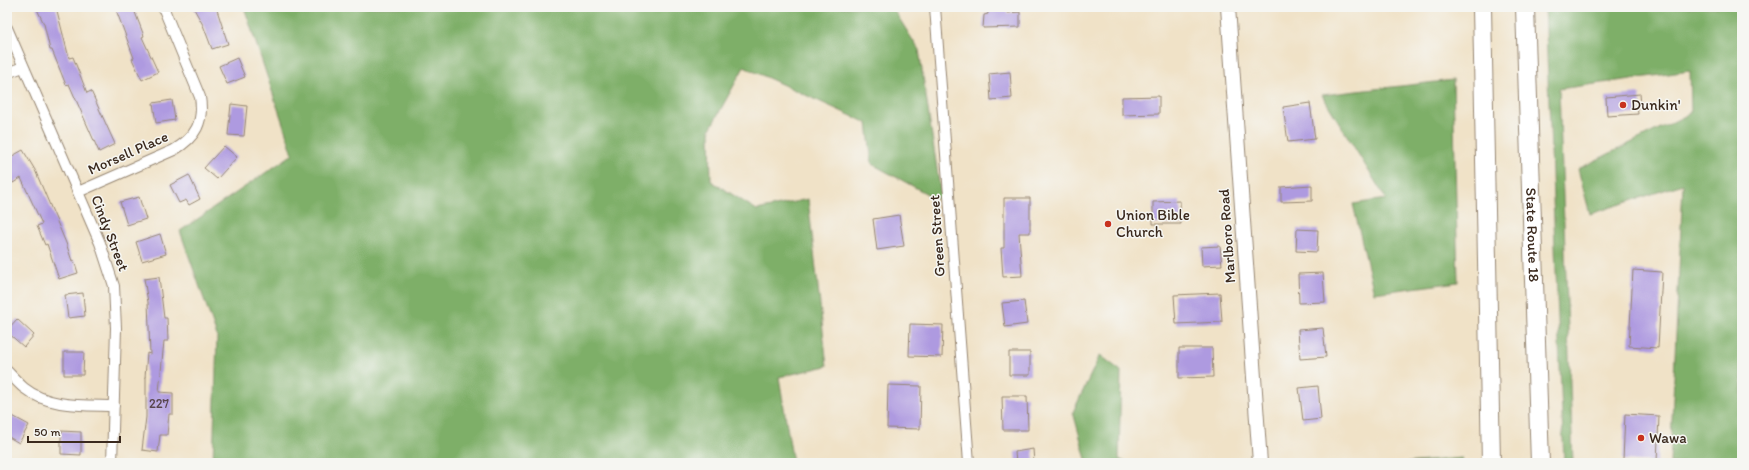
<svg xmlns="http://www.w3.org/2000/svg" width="1749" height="470" font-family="Itim,sans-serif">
<rect width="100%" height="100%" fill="#f6f6f2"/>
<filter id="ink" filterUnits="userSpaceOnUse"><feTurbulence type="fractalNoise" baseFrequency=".025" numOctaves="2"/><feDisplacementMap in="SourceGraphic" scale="8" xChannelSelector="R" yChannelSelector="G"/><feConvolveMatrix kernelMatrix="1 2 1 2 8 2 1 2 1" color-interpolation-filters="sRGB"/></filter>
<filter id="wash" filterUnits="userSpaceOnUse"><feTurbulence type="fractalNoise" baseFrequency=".012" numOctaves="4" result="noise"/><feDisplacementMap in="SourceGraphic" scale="16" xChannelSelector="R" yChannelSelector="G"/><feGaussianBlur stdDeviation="0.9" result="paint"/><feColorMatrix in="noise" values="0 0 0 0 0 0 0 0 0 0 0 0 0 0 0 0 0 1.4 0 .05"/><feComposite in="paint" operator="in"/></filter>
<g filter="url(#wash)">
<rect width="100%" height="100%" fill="#f0e2c7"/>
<path fill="#7eaf68" stroke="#5c6c43" d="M244 7H892L919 50 942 202 872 164 867 123 744 67 710 129 711 181 757 210 808 199 827 366 779 377 793 463H213L217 336 180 231 293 154Z
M1545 7H1742V463H1670L1683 184 1590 214 1578 169 1691 113 1690 71 1559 89 1573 463H1564Z
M1453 80 1458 282 1374 293 1353 204 1386 199 1322 95Z
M1100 355 1121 371 1119 459 1127 463H1087L1073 412Z
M1462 458 1463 463H1404Z"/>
<g id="blocks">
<path fill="#ae9ae0" d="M36 7H56L69 58 73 57 87 93 91 91 115 144 99 152 69 84 66 85 52 50H50L44 24Z
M115 7H133L144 36 142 37 158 72 142 80 132 59 134 58Z
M193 7H216L228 44 212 49 203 25Z
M987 7H1006L1007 13 1020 12V27L983 28 984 15 988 14Z
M237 58 245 77 227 84 219 66Z
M1010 72 1012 98 991 100 989 74Z
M1640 94 1641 105H1637L1638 114 1607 116 1606 97Z
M1159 96V114L1122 115V97Z
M172 100 175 120 156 123 153 103Z
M1310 103 1315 139 1288 142 1283 107Z
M231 104 247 106 244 136 228 135Z
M224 146 237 157 217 179 204 168Z
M23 150 35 170 66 243 72 261 74 260 78 273 59 279 47 244 45 245 37 226 42 224 21 178 13 183 7 172V159Z
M189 175 200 199 189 205 186 200 179 203 170 185Z
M1312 185V201L1281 202V187Z
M139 197 146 219 127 225 120 202Z
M1004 198H1030V233H1019L1022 276 1003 277 1001 248H1004Z
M1180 201 1181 224H1153V202Z
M899 215 904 246 877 250 873 219Z
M1297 229 1318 230 1317 252 1296 251Z
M160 234 166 254 142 261 136 242Z
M1220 246 1222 265 1202 266 1201 247Z
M1633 270 1662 272 1658 348 1629 346Z
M1323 273 1325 302 1299 303 1298 274Z
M159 277 164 318H167L168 341H164L159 392 173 393V414H169L167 435H160L158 452 142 450 146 417V377H145L147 353 150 354 148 302 144 279Z
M83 293 85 316 68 318 65 295Z
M1220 293 1222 322 1176 324 1174 295Z
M1024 301 1027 324 1005 327 1002 303Z
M17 319 34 335 24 347 7 332V330Z
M910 324 943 325 942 357 909 356Z
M1323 328 1326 357 1300 359 1298 330Z
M1179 348H1212L1213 377 1179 378Z
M64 352H84L83 375H64Z
M1009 352H1030V375H1009Z
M888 385 921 386 920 429 887 428Z
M1318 386 1321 419 1303 421 1299 388Z
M1002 396H1027L1028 430H1003Z
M7 413 29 425 19 443 7 436Z
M1625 414 1659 416 1657 462 1623 460Z
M61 431 81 432V455L61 454Z
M1033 449 1034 463H1016L1015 452Z"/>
</g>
</g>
<g filter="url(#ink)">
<use href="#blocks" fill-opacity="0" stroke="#968672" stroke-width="1"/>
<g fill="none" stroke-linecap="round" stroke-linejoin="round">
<g stroke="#968672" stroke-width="12">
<path id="street" d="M935 7 969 463
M7 28 100 243 114 286 116 328 112 463
M7 73 23 67
M78 192 174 150C196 137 204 122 200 97L163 7
M7 371C13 377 18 383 24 388 49 408 84 405 114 406"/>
</g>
<g stroke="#968672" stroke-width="16">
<path id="secondary" d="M1228 7 1260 463"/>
</g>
<g stroke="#968672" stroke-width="20">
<g id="highway">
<path d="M1482 7 1491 463"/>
<path id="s1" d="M1525 7 1540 463"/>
</g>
</g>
<use href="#street" stroke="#fff" stroke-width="10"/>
<use href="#secondary" stroke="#fff" stroke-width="14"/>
<use href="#highway" stroke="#fff" stroke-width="18"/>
</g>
</g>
<g fill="#c8321e" stroke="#f6f6f2" stroke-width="1.5">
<circle cx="1623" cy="105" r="4"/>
<circle cx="1108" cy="224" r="4"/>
<circle cx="1641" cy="438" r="4"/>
</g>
<g text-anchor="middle" stroke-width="3" stroke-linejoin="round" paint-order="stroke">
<g font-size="13" fill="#58464e">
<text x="159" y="408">227</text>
</g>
<g font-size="15" fill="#3b2a1e" stroke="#f6f6f2" text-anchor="start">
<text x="1631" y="110">Dunkin'</text>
<text x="1116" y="220">Union Bible<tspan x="1116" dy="17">Church</tspan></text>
<text x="1649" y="443">Wawa</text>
</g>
<g font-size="15" fill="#3b2a1e" stroke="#f6f6f2">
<text transform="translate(128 153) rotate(-24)" y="5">Morsell Place</text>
<text transform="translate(110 233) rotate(69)" y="5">Cindy Street</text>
<text dy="5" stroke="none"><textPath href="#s1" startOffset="228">State Route 18</textPath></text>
<text transform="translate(937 236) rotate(-94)" y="5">Green Street</text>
<text transform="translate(1227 236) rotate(-94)" y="5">Marlboro Road</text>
</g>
</g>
<rect width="1749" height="470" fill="none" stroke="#f6f6f2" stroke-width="24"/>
<path d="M28 436v6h92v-6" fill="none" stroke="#3b2a1e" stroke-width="2"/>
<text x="34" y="436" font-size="12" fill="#3b2a1e" stroke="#f6f6f2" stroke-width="3" paint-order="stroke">50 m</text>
</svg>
